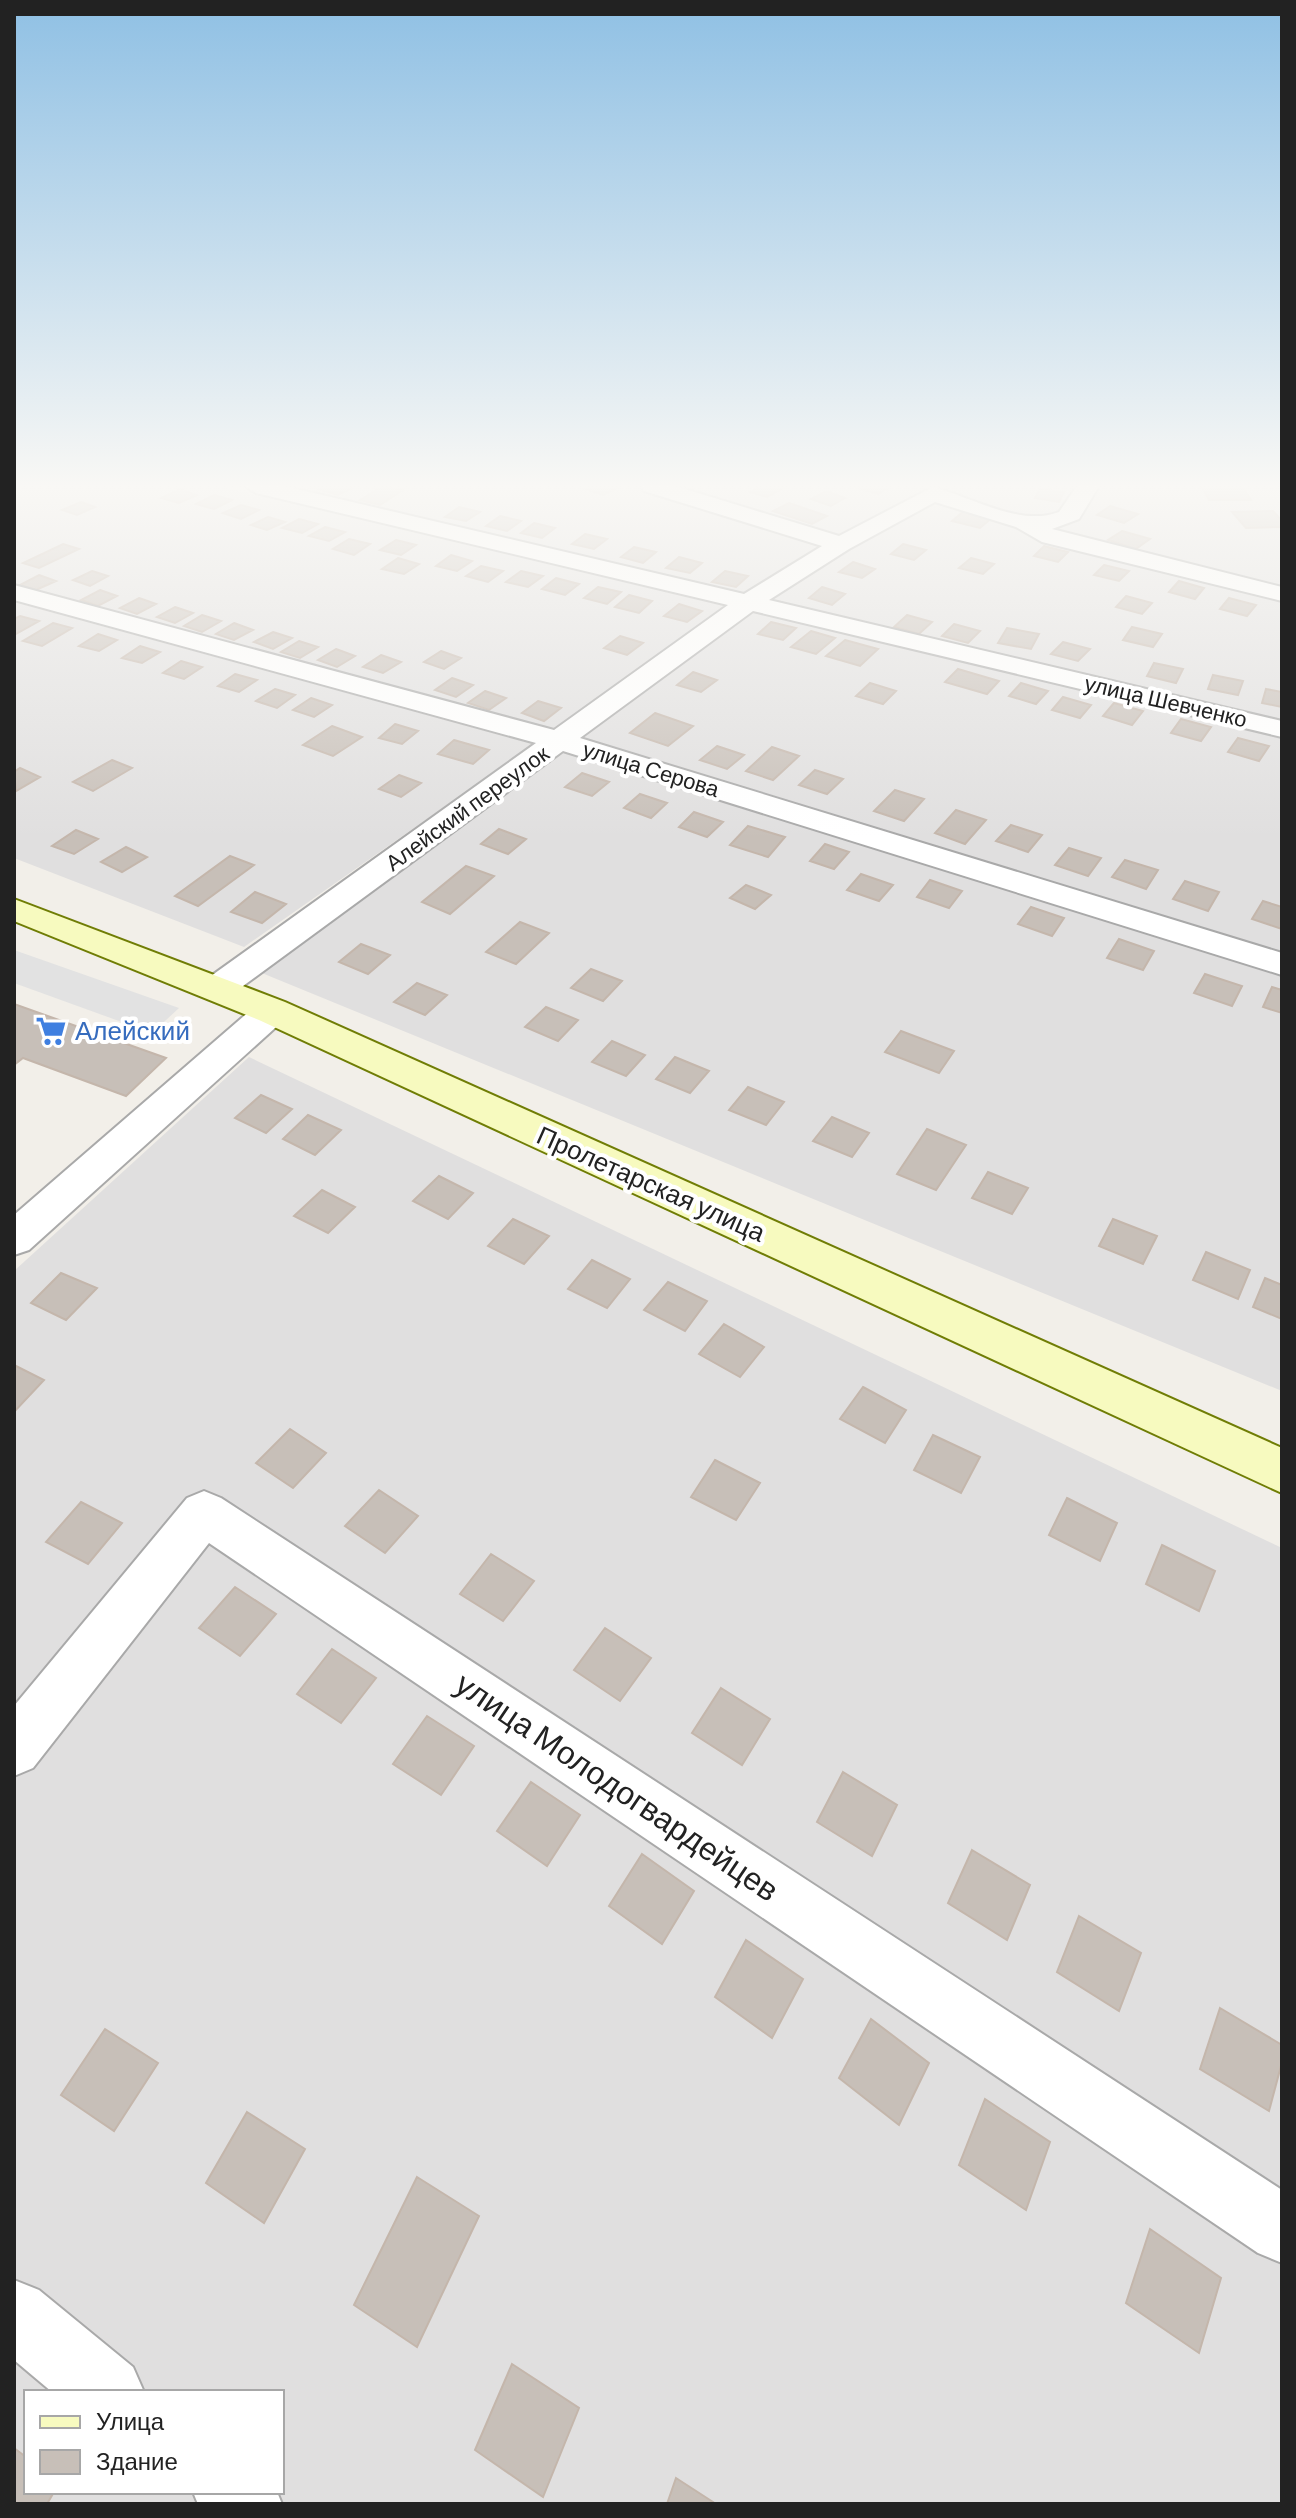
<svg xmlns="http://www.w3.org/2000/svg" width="1296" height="2518" font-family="Barlow,sans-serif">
<rect width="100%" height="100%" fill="#f2efe9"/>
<path fill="#e0dfdf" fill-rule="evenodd" d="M14 486H218L729 607 555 729 14 585Z
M275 486H1282V1391L257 971 560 754 764 602Z
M14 602 534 744 244 947 14 858Z
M249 1057 1282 1548V2504H14V1271ZM26 2392H282V2492H26Z"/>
<path fill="#e2e2e2" d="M14 950 179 1008 152 1033 14 983Z"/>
<path fill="#c7bfb8" stroke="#c4b6ab" stroke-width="2" d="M315 486H356L338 495 312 487Z
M383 486 403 490 380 505 360 500Z
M590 486H617L619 487 603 495 585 489Z
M761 486H787L767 497 750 492Z
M852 486H892L878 494Z
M1201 486H1242L1251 500H1209Z
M180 489 197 495 179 503 161 498Z
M1040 489 1064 492 1059 502 1035 498Z
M826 491 845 498 831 506 811 499Z
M214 495 232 500 214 509 196 504Z
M81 502 95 507 77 515 62 510Z
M789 503 827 516 812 524 773 511Z
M241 505 259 510 241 519 223 513Z
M1110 506 1138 514 1124 523 1097 515Z
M459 507 480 512 466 521 445 517Z
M965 510 993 517 980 528 952 521Z
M1273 511 1282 521V527L1246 528 1232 512Z
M500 516 521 521 507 531 486 526Z
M268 517 285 522 267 530 251 525Z
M299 519 318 524 302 533 282 528Z
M534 523 555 528 542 538 521 533Z
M325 527 345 532 329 541 309 536Z
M1122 531 1150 539 1136 549 1108 540Z
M585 534 607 539 594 549 572 544Z
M349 539 370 544 354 555 333 549Z
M396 540 416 545 401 555 380 550Z
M63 544 79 549 39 568 23 563Z
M903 544 926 550 914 560 891 554Z
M1044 546 1068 552 1058 562 1034 556Z
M634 547 656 552 643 563 621 557Z
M451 555 472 561 457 571 436 566Z
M679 557 702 563 690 573 666 568Z
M398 558 419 564 404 574 382 569Z
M971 558 994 564 983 574 959 568Z
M853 562 875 569 862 578 839 572Z
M1104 565 1129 571 1119 581 1094 575Z
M481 566 503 571 488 582 466 576Z
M92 571 108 576 90 586 73 580Z
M521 571 543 576 528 587 506 582Z
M725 571 748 576 736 587 712 582Z
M39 575 56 581 36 590 20 585Z
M556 578 579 584 565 595 542 589Z
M1179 581 1204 588 1195 599 1169 592Z
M598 587 621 592 607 604 584 598Z
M822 587 845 594 832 605 809 598Z
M100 590 117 596 98 606 81 600Z
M629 595 652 601 639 613 615 607Z
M1126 596 1152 603 1142 614 1116 607Z
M139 598 156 604 137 614 120 608Z
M1229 598 1256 605 1247 616 1220 609Z
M679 604 702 611 687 622 664 616Z
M175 607 193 613 175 623 157 617Z
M202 615 221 621 202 632 184 626Z
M907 615 932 622 919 634 894 627Z
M20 616 39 621 14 635V619Z
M771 622 796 628 783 640 758 634Z
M53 623 72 628 42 646 23 641Z
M234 623 253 630 234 640 216 634Z
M954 624 980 631 968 643 942 636Z
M1132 627 1162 634 1153 647 1123 640Z
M1007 628 1039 634 1031 649 998 643Z
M811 631 835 638 816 654 791 647Z
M273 632 292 638 273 649 254 642Z
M98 634 117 640 99 651 79 646Z
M620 636 643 643 627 655 604 648Z
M845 640 878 649 860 666 826 656Z
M299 641 318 647 300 658 281 652Z
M1063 642 1090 649 1078 661 1051 654Z
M140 646 160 652 142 663 122 658Z
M336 649 355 656 337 667 318 660Z
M441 651 461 658 444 669 424 662Z
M381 655 401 662 383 673 363 667Z
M181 661 202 667 184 679 163 673Z
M1154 663 1183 669 1176 683 1147 676Z
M958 669 999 681 987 694 945 682Z
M693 672 717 680 701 692 677 685Z
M235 674 257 680 239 692 218 686Z
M1213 675 1243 681 1238 695 1208 689Z
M452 678 473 685 456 697 435 690Z
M870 683 896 691 883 704 856 696Z
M1021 683 1048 691 1036 704 1009 696Z
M275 689 295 695 277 708 256 701Z
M1266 689 1282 692V707L1262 703Z
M485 691 506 698 489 710 468 703Z
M1063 697 1091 705 1080 718 1052 710Z
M311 698 332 705 314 717 293 710Z
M538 701 561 708 544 721 522 713Z
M1114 703 1143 711 1132 725 1103 716Z
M655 713 693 726 668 746 630 733Z
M1181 719 1211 727 1201 741 1171 733Z
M395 724 418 731 402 744 379 738Z
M332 726 362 737 333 756 303 745Z
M1238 738 1269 746 1259 761 1228 752Z
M454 740 489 750 473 764 438 754Z
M717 746 744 755 727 769 700 760Z
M772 747 799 756 773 780 746 771Z
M112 760 132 768 93 791 73 782Z
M20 768 40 777 16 791 14 772Z
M815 770 843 779 827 794 799 785Z
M582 773 609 782 592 796 565 787Z
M399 775 421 783 401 797 379 789Z
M895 790 924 799 904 821 874 811Z
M640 794 667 803 651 818 624 808Z
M956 810 986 820 965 844 935 833Z
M694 812 723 822 707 837 679 827Z
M1011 825 1042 835 1028 852 996 841Z
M748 826 785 837 768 857 730 845Z
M499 829 526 839 508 854 481 844Z
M76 830 98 839 74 854 52 846Z
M825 844 849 852 834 869 810 861Z
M126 847 147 857 122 872 101 862Z
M1069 848 1101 858 1088 876 1055 865Z
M230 856 254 865 198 906 175 896Z
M1125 860 1158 870 1146 889 1112 877Z
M466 866 494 876 450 914 422 902Z
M861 874 893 885 879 901 847 890Z
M930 880 962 891 949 908 917 897Z
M1185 881 1219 892 1208 911 1173 899Z
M746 885 771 895 755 909 730 898Z
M255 892 286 904 262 923 231 912Z
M1263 901 1282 907V929L1252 919Z
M1031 907 1064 918 1052 936 1018 924Z
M520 922 549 933 516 964 486 952Z
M1119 939 1154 951 1143 970 1107 958Z
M361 944 390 955 368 974 339 962Z
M591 969 622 981 603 1001 571 988Z
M1205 974 1242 986 1232 1006 1194 993Z
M417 983 447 995 425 1015 394 1002Z
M1272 987 1282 990V1013L1263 1007Z
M14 1004 166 1058 126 1096 23 1058 14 1065Z
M546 1007 578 1020 558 1041 525 1027Z
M901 1031 954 1051 939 1073 885 1052Z
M612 1041 645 1055 626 1076 592 1062Z
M675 1057 709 1071 690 1093 656 1079Z
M748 1087 784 1102 766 1125 729 1110Z
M261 1095 292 1109 266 1133 235 1118Z
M308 1115 341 1130 315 1155 283 1139Z
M832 1117 869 1133 852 1157 813 1141Z
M927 1129 966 1145 936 1190 897 1174Z
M988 1172 1028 1188 1012 1214 972 1198Z
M439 1176 473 1193 448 1219 413 1201Z
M322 1190 355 1207 328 1233 294 1216Z
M513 1219 549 1236 524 1264 488 1246Z
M1113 1219 1157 1236 1143 1264 1099 1246Z
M1206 1252 1250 1270 1238 1299 1193 1280Z
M592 1260 630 1279 607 1308 568 1289Z
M61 1273 97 1288 66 1320 31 1303Z
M1265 1278 1282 1285V1319L1253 1307Z
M668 1282 707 1301 685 1331 644 1310Z
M724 1324 764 1347 740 1377 699 1354Z
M14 1365 44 1380 14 1412Z
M863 1387 906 1410 885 1443 840 1419Z
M290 1429 326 1453 293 1488 256 1463Z
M933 1435 980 1457 961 1493 914 1470Z
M715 1460 760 1483 736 1520 691 1497Z
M379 1490 418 1516 385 1553 345 1526Z
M1067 1498 1117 1523 1100 1561 1049 1535Z
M81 1502 122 1523 88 1564 46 1542Z
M1162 1545 1215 1571 1199 1611 1146 1584Z
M491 1554 534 1581 503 1621 460 1594Z
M235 1587 276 1614 240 1656 199 1628Z
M605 1628 651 1658 620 1701 574 1670Z
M332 1649 376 1678 341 1723 297 1694Z
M721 1688 770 1719 742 1765 692 1733Z
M427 1716 474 1746 441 1795 393 1764Z
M843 1772 897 1805 872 1856 817 1822Z
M531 1782 580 1815 547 1866 497 1831Z
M972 1850 1030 1885 1007 1940 948 1903Z
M642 1854 694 1891 662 1944 609 1906Z
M1079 1916 1141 1953 1119 2011 1057 1972Z
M746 1940 803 1979 772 2038 715 1997Z
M1220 2008 1282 2045V2062L1269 2111 1200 2069Z
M871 2019 929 2063 899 2125 839 2078Z
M105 2029 158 2063 114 2131 61 2095Z
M985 2099 1050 2142 1026 2210 959 2165Z
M247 2112 305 2149 264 2223 206 2183Z
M417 2177 479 2216 417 2347 354 2305Z
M1150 2229 1221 2278 1199 2353 1126 2303Z
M512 2364 579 2408 543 2497 475 2450Z
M14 2448 26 2457V2492H54L47 2504H14Z
M676 2478 716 2504H667Z"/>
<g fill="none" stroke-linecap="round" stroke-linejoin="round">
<g stroke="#a9a9a9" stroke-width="4">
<path id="street" d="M245 486H284L744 594 822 546 644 491 641 486H675L839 536 933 487C972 497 1019 527 1059 512L1077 486H1099L1079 519 1052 529 1282 587V601L1042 542 1016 527 935 502 849 549 769 600 1282 721V737L753 611 580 738 1282 953V975L563 751 228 997 216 1000 204 997 199 989 204 981 536 743 14 600V585L554 730 728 605 256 493Z
M272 999 285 1003 290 1011 285 1019 29 1250 14 1255V1215L259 1003Z
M204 1491 221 1498 1282 2190V2263L1258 2253 209 1543 33 1768 14 1776V1706L187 1498Z
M14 2280 39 2290 133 2367 144 2392H52L14 2360Z
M193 2492H277L282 2504H198Z"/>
</g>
<g stroke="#707d05" stroke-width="4">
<path id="secondary" d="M14 899 285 1002 1282 1448V1493L259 1020 14 921Z"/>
</g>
<use href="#street" fill="#fff" fill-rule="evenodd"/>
<use href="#secondary" fill="#f7fabf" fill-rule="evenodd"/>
</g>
<linearGradient id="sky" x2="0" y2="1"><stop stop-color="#8fc0e4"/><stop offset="0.58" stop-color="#f9f8f5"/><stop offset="1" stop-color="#f9f8f5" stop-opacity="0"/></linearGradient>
<rect width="1296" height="838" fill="url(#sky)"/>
<defs>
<g id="supermarket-bare" transform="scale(2.4)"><path d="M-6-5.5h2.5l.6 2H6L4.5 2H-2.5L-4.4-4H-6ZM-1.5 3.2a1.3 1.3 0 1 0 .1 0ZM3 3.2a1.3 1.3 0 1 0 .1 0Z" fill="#3f7fe0" stroke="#fff" stroke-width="2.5" paint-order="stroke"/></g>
</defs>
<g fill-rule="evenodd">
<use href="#supermarket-bare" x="51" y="1031"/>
</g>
<g text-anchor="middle" stroke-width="8" stroke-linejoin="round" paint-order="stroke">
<g font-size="22" fill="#222" stroke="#fff">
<text transform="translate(1166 701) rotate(13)" y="8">улица Шевченко</text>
<text transform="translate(651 769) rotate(17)" y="8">улица Серова</text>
<text transform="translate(467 808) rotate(-36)" y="8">Алейский переулок</text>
</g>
<g font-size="26" fill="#366cbe" stroke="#fff" text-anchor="start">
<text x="75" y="1040">Алейский</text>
</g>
<g font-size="26" fill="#222" stroke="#fff">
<text transform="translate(651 1184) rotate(24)" y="9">Пролетарская улица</text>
</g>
<g font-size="32" fill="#222" stroke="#fff">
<text transform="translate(617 1787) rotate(34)" y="11">улица Молодогвардейцев</text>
</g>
</g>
<rect width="1296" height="2518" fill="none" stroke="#222222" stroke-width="32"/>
<rect x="24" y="2390" width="260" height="104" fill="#ffffff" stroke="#a7a7a7" stroke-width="2"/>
<rect x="40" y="2416" width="40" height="12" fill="#f7fabf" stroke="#a7a7a7" stroke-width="2"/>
<text x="96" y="2430" font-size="24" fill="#222222">Улица</text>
<rect x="40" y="2450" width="40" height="24" fill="#c7bfb8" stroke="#a7a7a7" stroke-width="2"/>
<text x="96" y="2470" font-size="24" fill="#222222">Здание</text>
</svg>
